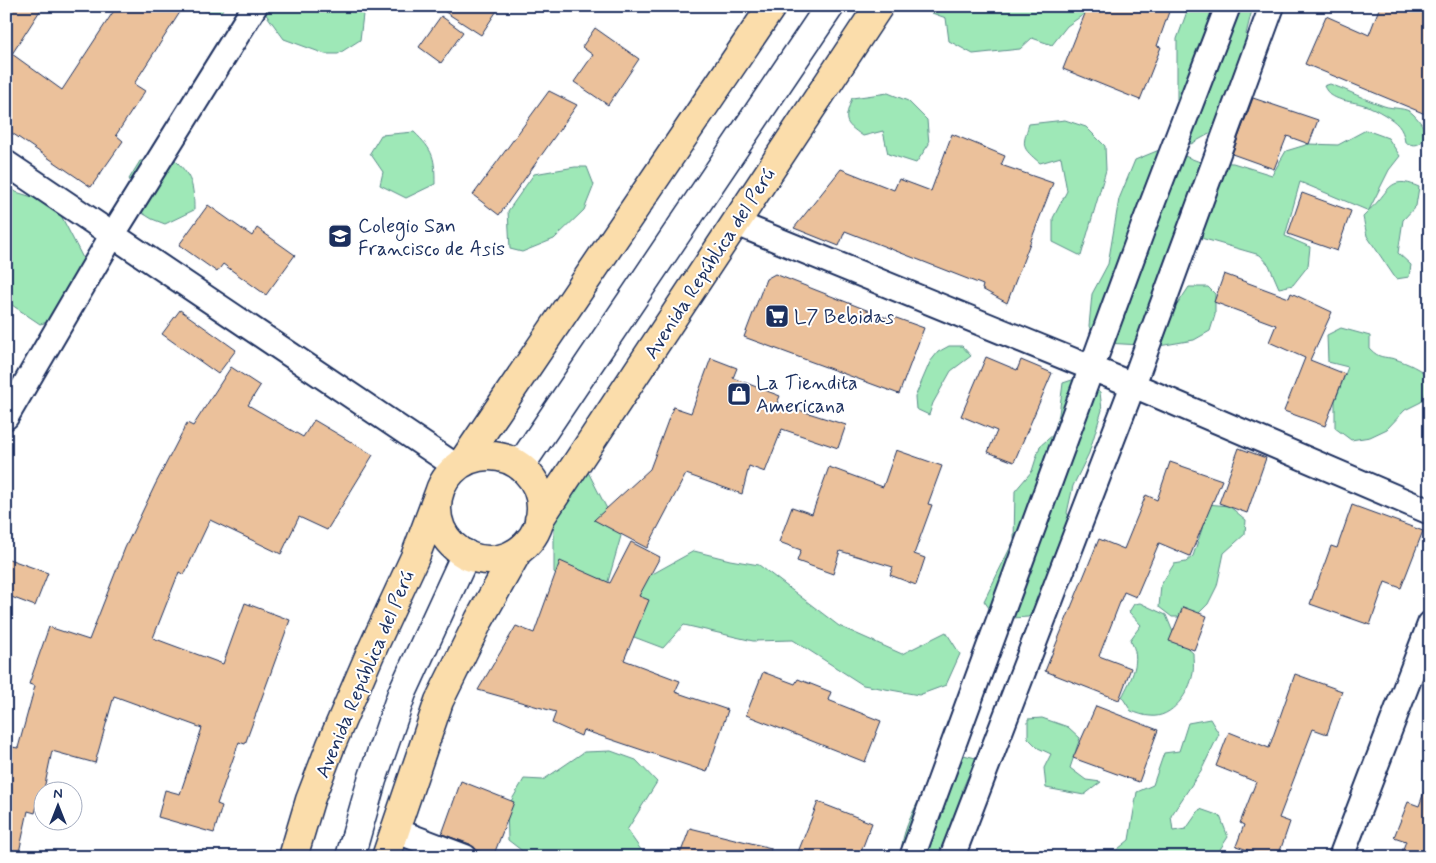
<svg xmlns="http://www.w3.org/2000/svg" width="1436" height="863" font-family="Mynerve,sans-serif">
<rect width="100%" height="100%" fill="#fff"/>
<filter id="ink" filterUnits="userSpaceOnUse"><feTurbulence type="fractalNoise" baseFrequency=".02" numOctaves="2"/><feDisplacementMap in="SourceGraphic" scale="10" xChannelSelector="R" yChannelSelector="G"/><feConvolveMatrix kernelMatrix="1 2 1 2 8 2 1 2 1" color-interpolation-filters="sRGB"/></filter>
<g filter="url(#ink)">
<path fill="#9ee8b7" stroke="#5c8c8a" d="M203 6H225L221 12 204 11Z
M264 6H364L360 40 338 54H325L284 39 262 9Z
M928 6H1093V8L1067 26 1052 45 1032 38 1020 49 973 54 949 41 946 18 929 12Z
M1189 6H1253L1246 34 1257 60 1221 120 1211 133 1191 144 1173 136 1177 104V39Z
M1330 84C1348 90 1365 100 1384 106 1392 109 1407 107 1413 114 1419 120 1427 129 1424 137 1421 147 1412 146 1405 142 1403 127 1396 122 1385 115 1378 111 1372 107 1364 105 1349 100 1331 102 1324 86Z
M888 93 908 101 927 120 929 144 916 163 888 154 883 131 863 136C843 122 844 121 852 98Z
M1065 120 1086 127 1105 146 1106 170 1081 256 1053 242V218L1067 191 1061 157 1040 163C1021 147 1022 147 1029 124Z
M1366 130 1388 138 1400 156 1389 170 1369 210C1389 194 1388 173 1419 187L1416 206 1403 220 1398 253 1411 265 1409 277 1396 279 1367 236 1363 217 1369 211 1300 182 1285 236 1310 247 1308 266 1293 285 1279 288 1269 265 1260 255 1201 238 1186 259 1167 301 1177 305 1189 287H1208L1215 294V315L1210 331 1194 340 1159 346 1105 343 1093 336 1089 326 1092 294 1108 264 1119 199 1135 160 1164 148 1200 162 1233 163 1272 175 1286 151 1309 144 1338 145Z
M414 132C434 151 435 158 435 184L406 198 380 185 383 172 370 153 381 135Z
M173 158C192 176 194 185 194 210L165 224 152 219 139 211 142 198 129 179 140 161Z
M575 167H587L594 185 584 210 554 239 522 252 510 249 508 211 534 174Z
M6 184 16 192 55 204 85 262 61 319 40 324 6 301Z
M1341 328 1370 336V349C1380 359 1383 356 1395 359 1407 363 1421 369 1430 378V384L1421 402 1405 410 1387 429 1370 437 1351 440 1335 428V401L1348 367 1328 362 1327 335Z
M949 346H962L971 356 951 371 933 403 929 415 916 409 915 397 930 362 938 352Z
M1075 379 1100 392 1102 410 1089 453 1073 486 1067 513 1076 528 1074 549 1051 564 1038 610 1028 617 997 619 984 601 1014 540 1015 491 1032 471 1040 446 1054 434 1059 414 1063 383Z
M587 470 621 536 607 585 638 582 694 551 730 560 759 565 839 626 902 654 946 632 960 654 946 685 919 695 863 685 793 640 753 641 684 625 663 648 626 634 569 589 554 572V524L564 488Z
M1207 504 1229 506 1246 520 1245 534 1224 553 1217 586 1208 604 1195 617H1172L1159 607 1161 585 1174 564 1186 562 1193 556 1205 520 1197 512Z
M1140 603 1166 615 1175 637 1193 653C1193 659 1194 666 1193 673 1190 692 1172 719 1150 716 1144 716 1137 713 1131 711L1122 697C1131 679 1143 660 1130 640L1141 625 1129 612 1134 604Z
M1042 718 1068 727 1080 738 1070 768 1086 780 1101 782 1084 795 1046 788 1044 768 1051 754 1038 748 1028 738V719Z
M1210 719 1219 734 1202 769 1171 816 1173 831 1186 829 1200 809 1220 816 1228 837 1217 854 1210 857H1108L1129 840 1137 792 1153 785 1164 753 1179 751 1188 723Z
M611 751 636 760 657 782 627 830 646 857H530L508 840 507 808 524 779 543 780 584 752Z
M951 752 976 758 962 790 972 806 956 857H902C897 829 933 774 951 752Z"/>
<path fill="#ebc19b" stroke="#1b2f5e" d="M6 6H43L12 54 62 90 117 6H184L134 84 145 91 116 135 123 141 91 187 6 129Z
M436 6H500L481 35Z
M1088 6H1171L1157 46 1161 47 1140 100 1063 69Z
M1380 6H1430V116L1305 64 1326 16 1369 35Z
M441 16 463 32 441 63 419 47Z
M595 28 639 59 608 105 574 82 593 55 582 47Z
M549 91 577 105 499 215 473 195Z
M1253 98 1318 120 1309 144 1287 136 1274 169 1232 154Z
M952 134 1005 156 1001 165 1053 183 1007 303 982 289 983 285 845 231 839 246 794 228 841 169 894 190 899 179 931 191Z
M1302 193 1351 211 1337 251 1288 234Z
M208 205 252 236 257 228 295 255 266 295 223 264 217 272 179 245Z
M775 274 887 318 888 315 924 328 899 394 744 337 766 279Z
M1224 274 1289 298 1291 293 1332 312 1310 360 1345 374 1325 426 1284 411 1305 358 1269 342 1276 325 1214 302Z
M180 310 236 350 218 374 162 334Z
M986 357 1017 370 1021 360 1052 373 1014 462 988 452 997 431 961 416Z
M711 358 737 368 733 378 780 396 777 403 846 425 838 448 782 429 765 472 749 466 742 494 686 474 647 548 594 520 650 469 673 407 691 413Z
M231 367 260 386 248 405 303 437 314 420 373 455 327 530 299 517 281 554 210 520 184 575 179 572 153 638 223 664 245 603 290 620 245 744 239 742 217 804 222 806 214 833 158 817 165 790 180 794 202 728 114 696 95 763 52 751 44 789 42 788 35 813 28 811 18 857H6V746L18 748 35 686 29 684 49 627 89 640 125 548 155 485 187 423 193 426Z
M1239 448 1266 458 1247 513 1219 503Z
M896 450 942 466 928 504 932 505 914 554 925 558 916 585 890 575 893 567 840 551 833 574 797 561 801 550 779 542 792 507 812 514 829 467 883 487Z
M1170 462 1222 480 1190 556 1159 543 1136 597 1124 592 1099 656 1131 668 1119 700 1045 671 1099 539 1124 549 1146 495 1157 500Z
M1352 505 1423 531 1401 588 1385 582 1370 625 1310 604 1331 546 1337 548Z
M631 542 660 557 639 596 649 600 624 660 680 681 675 692 728 710 707 772 583 730 581 736 552 723 556 712 478 690 516 626 534 633 560 561 610 583Z
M6 558 48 573 35 606 6 595Z
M1183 607 1207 616 1194 650 1169 641Z
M763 672 795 684 798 679 831 692 828 700 881 721 865 762 746 715Z
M1295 674 1342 691 1327 734 1313 729 1279 818 1290 822 1278 857H1268L1236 846 1244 825 1240 823 1256 782 1216 766 1229 732 1269 748Z
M1096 706 1158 730 1139 782 1073 758Z
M461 781 514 802 493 857 476 850 470 844 442 834Z
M1427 784 1430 785V857H1400L1406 841 1394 837 1408 802 1419 806Z
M818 802 872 823 859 857H796Z
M690 828 771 848 770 857H679Z"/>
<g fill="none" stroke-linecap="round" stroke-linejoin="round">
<g stroke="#1b2f5e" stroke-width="28">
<path id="street" d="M6 163 457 467
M736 223 1133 385 1430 512
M6 417 113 234 255 6
M394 830 465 857
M912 857 1144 225 1228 6
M952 857 1133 385 1272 6
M1341 857 1430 624"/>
</g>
<g stroke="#1b2f5e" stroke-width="31">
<path id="secondary" d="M520 466 830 6
M350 857 372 780 402 693 466 554"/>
</g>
<g stroke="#1b2f5e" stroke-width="31">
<path id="highway" d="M437 508a52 52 0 1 1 104 0a52 52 0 1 1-104 0Z
M462 463 772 6
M539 520 879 6
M293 857 310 800 331 745 370 654 415 557 439 493
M386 857 439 701 479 620 518 551"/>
</g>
<use href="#street" stroke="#fff" stroke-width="24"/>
<use href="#secondary" stroke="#fff" stroke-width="28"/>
<use href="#highway" stroke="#fbddab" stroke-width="28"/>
</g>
</g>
<defs>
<g id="school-square" transform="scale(1.25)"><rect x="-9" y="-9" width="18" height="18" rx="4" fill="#1b2f5e" stroke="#fff"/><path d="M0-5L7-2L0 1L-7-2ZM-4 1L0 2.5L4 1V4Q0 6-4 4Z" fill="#fff"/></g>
<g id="supermarket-square" transform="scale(1.25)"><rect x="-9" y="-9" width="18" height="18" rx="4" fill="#1b2f5e" stroke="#fff"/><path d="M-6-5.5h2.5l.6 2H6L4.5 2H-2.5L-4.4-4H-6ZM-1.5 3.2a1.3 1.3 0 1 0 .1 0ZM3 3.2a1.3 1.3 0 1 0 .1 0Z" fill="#fff"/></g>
<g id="shop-square" transform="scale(1.25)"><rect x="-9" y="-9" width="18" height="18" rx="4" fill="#1b2f5e" stroke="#fff"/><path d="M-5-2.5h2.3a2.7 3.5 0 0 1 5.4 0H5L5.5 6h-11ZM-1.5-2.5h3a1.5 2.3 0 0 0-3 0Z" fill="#fff"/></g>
</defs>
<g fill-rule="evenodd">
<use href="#school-square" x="340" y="236"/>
<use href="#supermarket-square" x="777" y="316"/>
<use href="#shop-square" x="739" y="394"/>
</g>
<g text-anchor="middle" stroke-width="4" stroke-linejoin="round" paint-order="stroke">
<g font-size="20" fill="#1b2f5e" stroke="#fff" text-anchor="start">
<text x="358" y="232">Colegio San<tspan x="358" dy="23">Francisco de Asis</tspan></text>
<text x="794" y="323">L7 Bebidas</text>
<text x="756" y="389">La Tiendita<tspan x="756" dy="23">Americana</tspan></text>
</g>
<g font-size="20" fill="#1b2f5e" stroke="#fff">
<text transform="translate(709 263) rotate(-57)" y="7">Avenida República del Perú</text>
<text transform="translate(364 674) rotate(-67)" y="7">Avenida República del Perú</text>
</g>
</g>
<rect width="1436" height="863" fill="none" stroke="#fff" stroke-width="25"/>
<rect x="12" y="12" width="1411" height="838" fill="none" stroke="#1b2f5e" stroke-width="2" filter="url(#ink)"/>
<g transform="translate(58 806)"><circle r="24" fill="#ffffff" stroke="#a4acbf"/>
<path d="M0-4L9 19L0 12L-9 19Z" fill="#1b2f5e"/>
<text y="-8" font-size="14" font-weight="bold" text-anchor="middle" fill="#1b2f5e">N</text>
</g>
</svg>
